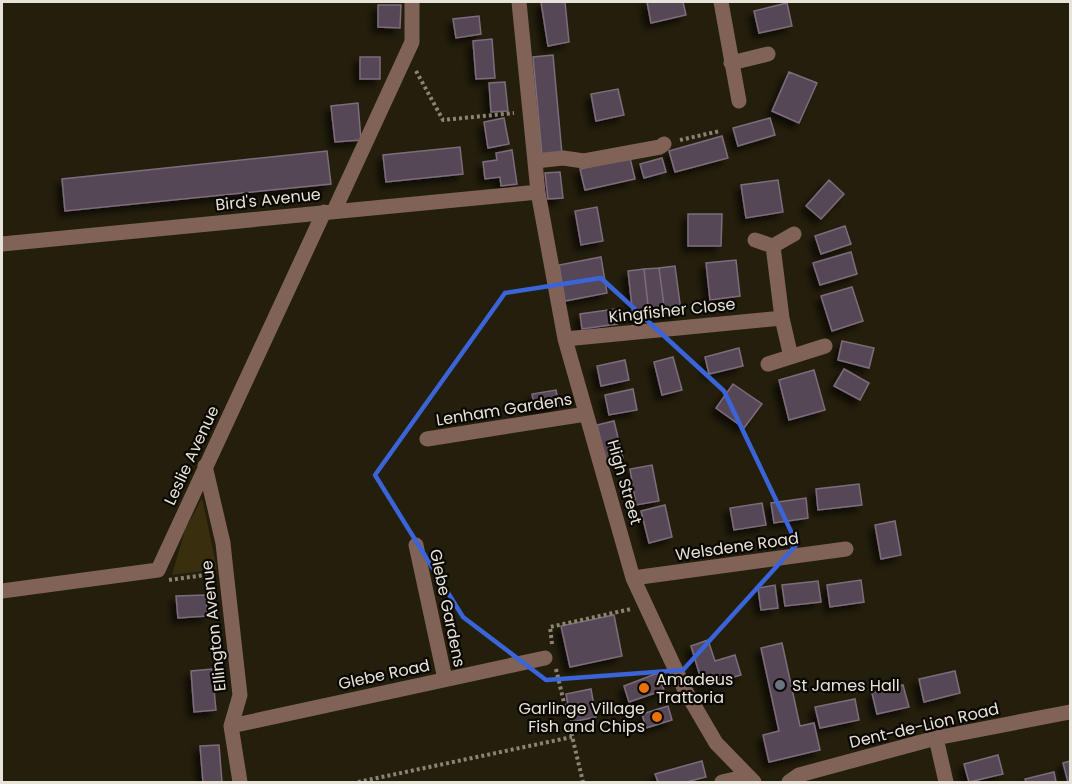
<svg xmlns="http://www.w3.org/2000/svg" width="1072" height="784" font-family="Poppins,sans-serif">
<defs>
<filter id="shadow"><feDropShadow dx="-5.5" dy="5.5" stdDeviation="3" flood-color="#0009"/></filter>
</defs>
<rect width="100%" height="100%" fill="#241e0c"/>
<path fill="#392f0f" d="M202 498 217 569 172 575 185 530Z"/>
<path fill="#574756" stroke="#7d6c7b" stroke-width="1.5" filter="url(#shadow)" d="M541 2H565L569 42 548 46Z
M647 2H683L686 15 651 23Z
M787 3 792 26 759 33 754 11Z
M378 5H401L400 28 378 27Z
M479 16 481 34 456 38 453 19Z
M492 39 495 78 476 79 473 41Z
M553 55 562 154 542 156 533 57Z
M360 57H380V79H360Z
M789 72 817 83 799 123 772 111Z
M505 82 508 111 491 112 489 83Z
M618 89 624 115 596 121 591 94Z
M358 103 361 140 335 142 331 106Z
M504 118 509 144 488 148 484 122Z
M770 118 775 135 738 146 733 128Z
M722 136 728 158 675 172 669 151Z
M460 147 463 174 386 182 383 155Z
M512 150 517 184 501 186 500 177 485 179 483 162 497 160 496 153Z
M327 151 331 184 65 211 62 179Z
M630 158 635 179 585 190 580 169Z
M662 158 666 172 644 178 640 164Z
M560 172 563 198 548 199 545 173Z
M778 180 783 212 746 218 741 185Z
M829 180 844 194 821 219 806 206Z
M597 207 603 241 581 245 575 211Z
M688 214H722L721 246H688Z
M845 226 851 244 821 254 815 236Z
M851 252 857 274 820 285 813 263Z
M601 257 607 293 565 301 559 265Z
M736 260 740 296 710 300 706 263Z
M675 266 681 311 665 313 659 268Z
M659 268 665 313 649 314 644 269Z
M644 269 649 314 633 316 628 271Z
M852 287 863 321 832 331 821 296Z
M615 309 617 324 582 329 580 314Z
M842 341 874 348 869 368 838 360Z
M739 348 743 366 709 374 705 357Z
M673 357 682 390 662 395 654 362Z
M625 360 629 380 601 386 597 366Z
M844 369 869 383 860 400 834 386Z
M814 370 825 410 789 420 779 380Z
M733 384 762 404 744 428 716 408Z
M633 389 637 410 609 415 605 395Z
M556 390 559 406 535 410 532 394Z
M614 421 623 458 606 463 597 425Z
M652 465 659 501 636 505 630 469Z
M859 484 862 505 818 510 816 489Z
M806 498 808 518 774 523 771 503Z
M762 503 766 525 734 530 730 508Z
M665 505 672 537 649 543 641 511Z
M895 521 901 555 881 559 875 525Z
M861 580 864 602 830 607 827 585Z
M818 581 821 602 785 606 782 585Z
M775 585 778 608 761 610 758 588Z
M206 595 207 616 178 618 176 596Z
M614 615 622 656 570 667 561 626Z
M708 640 715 661 735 655 741 675 703 686 691 646Z
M782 643 800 726 814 723 820 750 769 762 763 735 779 731 761 648Z
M212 669 216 710 194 712 191 671Z
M955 671 960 693 924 702 919 679Z
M658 673 664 690 629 702 624 686Z
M903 685 909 707 877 714 872 693Z
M591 689 596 717 571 722 566 694Z
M855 699 859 720 820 728 815 707Z
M668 706 672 720 646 728 642 714Z
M219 745 222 782H203L200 746Z
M998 755 1003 774 969 782 964 764Z
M702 761 706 777 686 782H658L655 774Z
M1070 761V782H1068L1063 763Z
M1054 772 1056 782H1026L1025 779Z"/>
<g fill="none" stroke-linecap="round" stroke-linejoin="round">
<path stroke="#898475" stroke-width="4" stroke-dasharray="3 3" stroke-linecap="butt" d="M416 71 443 120 514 113
M680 140 720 131
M169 580 212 574
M552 644 550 627 631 609
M556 669 583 782
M358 782 572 737"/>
<path stroke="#816257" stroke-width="15" d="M519 2 538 192 565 339 633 578 685 690 716 743 754 782
M721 2 739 101
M731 63 768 54
M535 161 563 158 584 161 660 147 664 144
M334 211 412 42V2
M755 240 773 246 794 234
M2 244 538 192
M773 246 782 318 791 357
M565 339 782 318
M768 364 825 346
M427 439 586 414
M205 466 223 543 226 571 240 695 231 726 240 782
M416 545 445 679
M633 578 846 549
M2 591 158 570 324 212
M231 726 545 658
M936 738 946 782
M722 782 748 776
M789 782 799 775 936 738 1070 712"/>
</g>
<path fill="none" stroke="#3b64d8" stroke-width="4.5" stroke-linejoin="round" d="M601 278 724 391 797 544 683 670 546 680 463 617 375 475 505 293Z"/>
<circle fill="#6b7280" stroke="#0b0803" stroke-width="2" cx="780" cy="685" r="6"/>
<g fill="#e8710a" stroke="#0b0803" stroke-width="2">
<circle cx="644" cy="688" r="6"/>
<circle cx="657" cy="717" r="6"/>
</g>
<g text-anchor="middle" stroke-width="4.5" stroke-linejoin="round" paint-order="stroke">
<g font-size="16" fill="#e7e3d8" stroke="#0b0803">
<text transform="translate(268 199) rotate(-6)" y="6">Bird's Avenue</text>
<text transform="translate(672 310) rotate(-6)" y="6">Kingfisher Close</text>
<text transform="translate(504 409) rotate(-9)" y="6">Lenham Gardens</text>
<text transform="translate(191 455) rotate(-65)" y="6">Leslie Avenue</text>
<text transform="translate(625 482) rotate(74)" y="6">High Street</text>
<text transform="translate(737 546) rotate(-8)" y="6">Welsdene Road</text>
<text transform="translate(448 608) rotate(78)" y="6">Glebe Gardens</text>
<text transform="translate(213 626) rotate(-96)" y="6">Ellington Avenue</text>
<text transform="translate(384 674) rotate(-12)" y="6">Glebe Road</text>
<text transform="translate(924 725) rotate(-13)" y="6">Dent-de-Lion Road</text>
</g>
<g font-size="16" fill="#e7e3d8" stroke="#0b0803" text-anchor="start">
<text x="656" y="685">Amadeus<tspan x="656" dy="18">Trattoria</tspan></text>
<text x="792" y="691">St James Hall</text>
<text x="645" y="714" text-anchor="end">Garlinge Village<tspan x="645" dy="18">Fish and Chips</tspan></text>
</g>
</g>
<rect width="1072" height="784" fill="none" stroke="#e7e3d8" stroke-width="6"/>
</svg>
